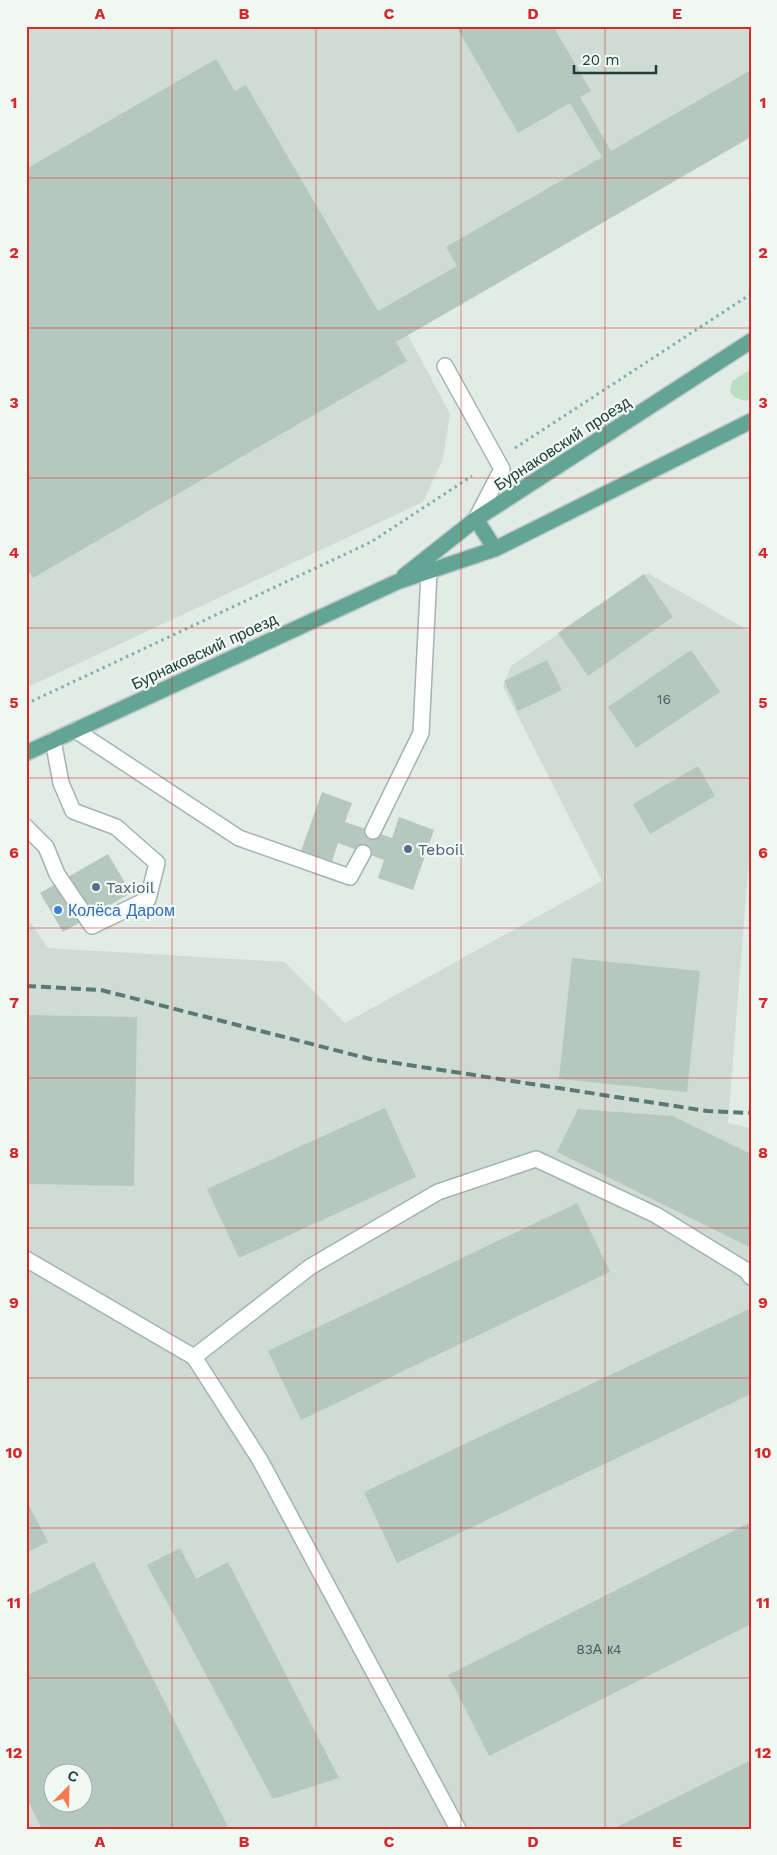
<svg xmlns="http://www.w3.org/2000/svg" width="777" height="1855" font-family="'Work Sans',sans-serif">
<rect width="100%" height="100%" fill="#e1ece7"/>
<path fill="#cfdcd6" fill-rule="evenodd" d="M26 26H751V128L405 329 450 414 443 459 423 502 26 688Z
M648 573 751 632V831L728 1123 751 1128V1829H26V915L48 948 285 962 345 1023 602 881 503 687 511 666ZM52 1772H82V1802H52Z"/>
<path fill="#b8dfc2" d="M751 369V398L745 401 734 397 730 392 732 381Z"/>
<path fill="#b6c7c0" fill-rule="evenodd" d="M456 26H553L591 91 580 97 611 151 751 70V137L396 342 407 361 33 578 26 567V169L216 59 235 91 246 85 378 311 457 266 446 247 602 157 570 103 518 133Z
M644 574 673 617 588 676 558 633Z
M691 650 720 692 636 748 608 707Z
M547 660 562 690 518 711 504 681Z
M698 766 715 796 650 834 633 804Z
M322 792 352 803 345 822 392 838 399 817 434 830 413 890 378 878 384 860 338 843 331 865 300 854Z
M108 854 131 893 63 932 40 893Z
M572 958 700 971 687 1092 559 1079Z
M26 1015 137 1017 134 1186 26 1184Z
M385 1108 416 1177 239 1258 207 1189Z
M578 1109 673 1116 751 1154V1248L557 1152Z
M577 1203 610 1272 301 1420 268 1351Z
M751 1308V1394L397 1563 364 1492Z
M26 1500 48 1542 26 1553Z
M751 1522V1624L489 1756 448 1675Z
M180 1548 196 1579 228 1562 339 1778 273 1799 147 1565Z
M94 1562 229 1829H42L26 1797V1596ZM52 1772H82V1802H52Z
M751 1760V1829H613Z"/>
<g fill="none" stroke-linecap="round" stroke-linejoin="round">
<path stroke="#bac9c4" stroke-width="15" stroke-dasharray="15 8" stroke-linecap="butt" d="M363 853 373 831"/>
<g stroke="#a3b4ae" stroke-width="18">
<path id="minor" d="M445 366 502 469 476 519
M75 730 239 838 350 877 363 853
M26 827 46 847 57 874 92 926 148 899 157 863 116 827 73 811 61 783 53 740
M373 831 421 733 429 572
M26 1259 194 1357 260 1460 458 1829
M194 1357 310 1267 438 1192 536 1159 656 1215 747 1271 751 1277"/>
</g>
<g stroke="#c1c9c7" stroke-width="18">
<path id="major" d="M476 519 495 549
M404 576 476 519 751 341
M26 753 397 582 495 549 751 421"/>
</g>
<path stroke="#7fb2a2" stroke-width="3" stroke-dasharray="2.5 4" stroke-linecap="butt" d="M515 448 751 294
M26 704 371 542 472 476"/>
<use href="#minor" stroke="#fff" stroke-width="15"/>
<use href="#major" stroke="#62a594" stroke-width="15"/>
<path stroke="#5a7a71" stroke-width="4" stroke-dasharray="10 5" stroke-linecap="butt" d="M26 986 101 990 370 1059 707 1111 751 1113"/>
</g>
<path fill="none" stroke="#d62828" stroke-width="1" stroke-opacity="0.55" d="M172 26V1829M316 26V1829M461 26V1829M605 26V1829M26 178H751M26 328H751M26 478H751M26 628H751M26 778H751M26 928H751M26 1078H751M26 1228H751M26 1378H751M26 1528H751M26 1678H751"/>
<g fill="#5c6f8a" stroke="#f1f9f5" stroke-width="2">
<circle cx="408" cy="849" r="5"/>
<circle cx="96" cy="887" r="5"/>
</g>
<circle fill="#3f7fe0" stroke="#f1f9f5" stroke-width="2" cx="58" cy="910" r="5"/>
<g text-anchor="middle" stroke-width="4.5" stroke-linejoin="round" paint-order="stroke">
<g font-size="14" fill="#466058">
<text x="664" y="704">16</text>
<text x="599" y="1654">83А к4</text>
</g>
<g font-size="16" fill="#203e36" stroke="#f1f9f5">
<text transform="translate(562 443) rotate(-33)" y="6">Бурнаковский проезд</text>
<text transform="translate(204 651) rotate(-25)" y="6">Бурнаковский проезд</text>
</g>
<g font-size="16" fill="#4e5e75" stroke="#f1f9f5" text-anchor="start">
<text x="418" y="855">Teboil</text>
<text x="106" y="893">Taxioil</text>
</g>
<g font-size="16" fill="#366cbe" stroke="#f1f9f5" text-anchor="start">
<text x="68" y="916">Колёса Даром</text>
</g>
</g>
<rect width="777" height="1855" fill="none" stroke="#f1f9f5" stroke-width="55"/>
<g transform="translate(68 1788) rotate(23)"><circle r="24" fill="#f1f9f5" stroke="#9daea9"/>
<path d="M0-4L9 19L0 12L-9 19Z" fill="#fb7a50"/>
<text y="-8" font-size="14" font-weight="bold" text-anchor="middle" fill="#203e36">С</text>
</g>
<path d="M574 65v8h82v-8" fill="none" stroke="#203e36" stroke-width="2.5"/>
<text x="582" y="65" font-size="15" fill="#203e36" stroke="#f1f9f5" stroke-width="4" paint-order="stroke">20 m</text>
<rect x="28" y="28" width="722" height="1800" fill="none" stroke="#d62828" stroke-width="2"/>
<g font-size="16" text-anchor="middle" font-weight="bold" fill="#d62828">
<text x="100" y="19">A</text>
<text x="244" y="19">B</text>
<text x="389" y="19">C</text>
<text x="533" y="19">D</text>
<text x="677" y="19">E</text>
<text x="14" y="108">1</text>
<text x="763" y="108">1</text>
<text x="14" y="258">2</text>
<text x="763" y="258">2</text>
<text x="14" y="408">3</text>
<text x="763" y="408">3</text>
<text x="14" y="558">4</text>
<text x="763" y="558">4</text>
<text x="14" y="708">5</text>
<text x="763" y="708">5</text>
<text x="14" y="858">6</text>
<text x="763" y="858">6</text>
<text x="14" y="1008">7</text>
<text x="763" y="1008">7</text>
<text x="14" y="1158">8</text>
<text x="763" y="1158">8</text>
<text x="14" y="1308">9</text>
<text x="763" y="1308">9</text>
<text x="14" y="1458">10</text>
<text x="763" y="1458">10</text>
<text x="14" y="1608">11</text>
<text x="763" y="1608">11</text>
<text x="14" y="1758">12</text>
<text x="763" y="1758">12</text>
<text x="100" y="1847">A</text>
<text x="244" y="1847">B</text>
<text x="389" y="1847">C</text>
<text x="533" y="1847">D</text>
<text x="677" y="1847">E</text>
</g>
</svg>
